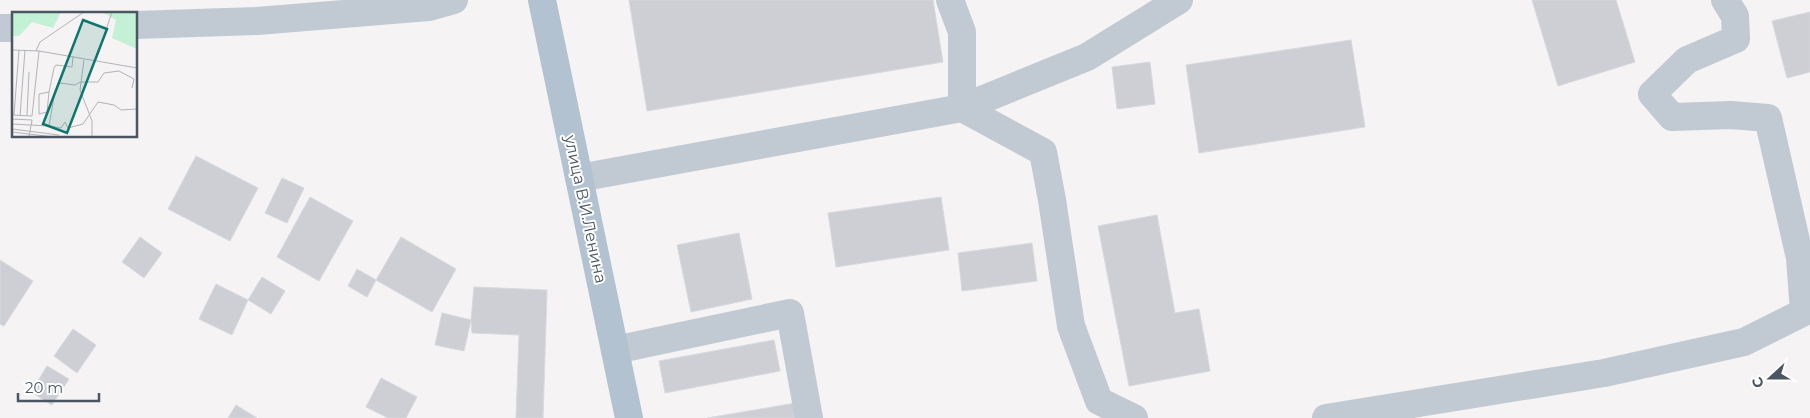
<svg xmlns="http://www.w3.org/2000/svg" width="1810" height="418" font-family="Montserrat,sans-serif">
<rect width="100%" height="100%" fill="#f5f3f3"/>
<path fill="#cdcfd5" stroke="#d7d9de" d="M629 0H933L943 62 647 111Z
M1532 0H1616L1635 62 1558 86Z
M1810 12V72L1787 78 1772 21Z
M1351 40 1365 127 1199 153 1186 65Z
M1150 62 1155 104 1117 109 1112 67Z
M196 156 258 188 230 241 168 209Z
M282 178 304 188 287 223 265 213Z
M310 197 353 221 319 281 277 257Z
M941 197 949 250 836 267 828 213Z
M1157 215 1175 313 1199 309 1210 371 1129 386 1098 226Z
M739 233 752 299 691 312 677 245Z
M140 237 162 253 144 278 122 262Z
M401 237 456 269 432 312 376 280Z
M1032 243 1037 281 962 291 958 253Z
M0 260 33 281 4 326 0 324Z
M357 269 376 280 367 297 348 286Z
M262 277 285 291 271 314 248 300Z
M216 284 248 300 232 335 199 319Z
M474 287 547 290 543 418H516L519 335 472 333 471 320Z
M442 313 471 320 464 351 435 345Z
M73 329 96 345 77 373 54 356Z
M774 340 780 371 665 393 659 361Z
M47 366 69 379 52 405 31 392Z
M381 378 417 397 406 418H388L366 407Z
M796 403 799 418H707Z
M236 405 257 418H228Z"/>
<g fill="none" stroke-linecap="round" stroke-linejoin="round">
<path stroke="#c1cad2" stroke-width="28" d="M950 0 962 32V108
M136 25 257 21 429 7 454 0
M0 28H14
M962 108 1043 152 1052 200 1071 326 1099 401 1134 418
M579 178 962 108 1087 57 1179 0
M615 350 790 313 809 418
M1326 418 1604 373 1744 342 1804 312 1800 258 1768 118 1731 115 1672 117 1652 94 1687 60 1736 39 1735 16 1725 0"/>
<path stroke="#b3c2d1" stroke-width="28" d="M542 0 629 418"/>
</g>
<g text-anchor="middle" stroke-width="4" stroke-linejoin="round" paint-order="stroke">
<g font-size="16" fill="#4a5661" stroke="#fff">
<text transform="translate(586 209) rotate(78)" y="6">улица В.И.Ленина</text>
</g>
</g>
<g transform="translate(12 12)">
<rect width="125" height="125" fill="#f5f3f3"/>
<path d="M0 0H49L41 16 20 10 7 24H0ZM90 0H125V37L100 26 104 8Z" fill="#c3f1d5"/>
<path fill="none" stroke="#b1b4b9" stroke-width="1" d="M0 38 27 39 125 56M24 39 28 30 72 0M72 48 68 78 80 109V125M84 48 100 0M120 76 122 67 107 59 92 61 86 70H68L63 73 48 71 43 79 37 114 49 116 53 110 56 116 71 112 86 90 102 93 109 98 125 97M37 80 35 100 27 102V82L37 80 42 56 44 53 60 55 61 44M0 103 20 104 27 39M2 103 7 38M15 103 17 60M8 104 13 38M0 107 20 108 17 125M0 112 37 114M0 117 47 123M0 120 42 125"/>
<path fill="#0f766e" fill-opacity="0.15" stroke="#0f766e" stroke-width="2.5" d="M71 8 95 17 55 121 31 112Z"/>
<rect width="125" height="125" fill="none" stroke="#4a5661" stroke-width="2.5"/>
</g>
<g transform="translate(1770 378) rotate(249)" stroke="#ffffff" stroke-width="4" paint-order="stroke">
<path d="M0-4L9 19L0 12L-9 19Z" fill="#4a5661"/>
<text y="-8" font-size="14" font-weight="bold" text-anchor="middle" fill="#4a5661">С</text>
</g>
<path d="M18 393v8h81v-8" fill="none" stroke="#4a5661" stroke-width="2.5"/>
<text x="25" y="393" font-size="15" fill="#4a5661" stroke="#ffffff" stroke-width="4" paint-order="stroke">20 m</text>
</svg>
